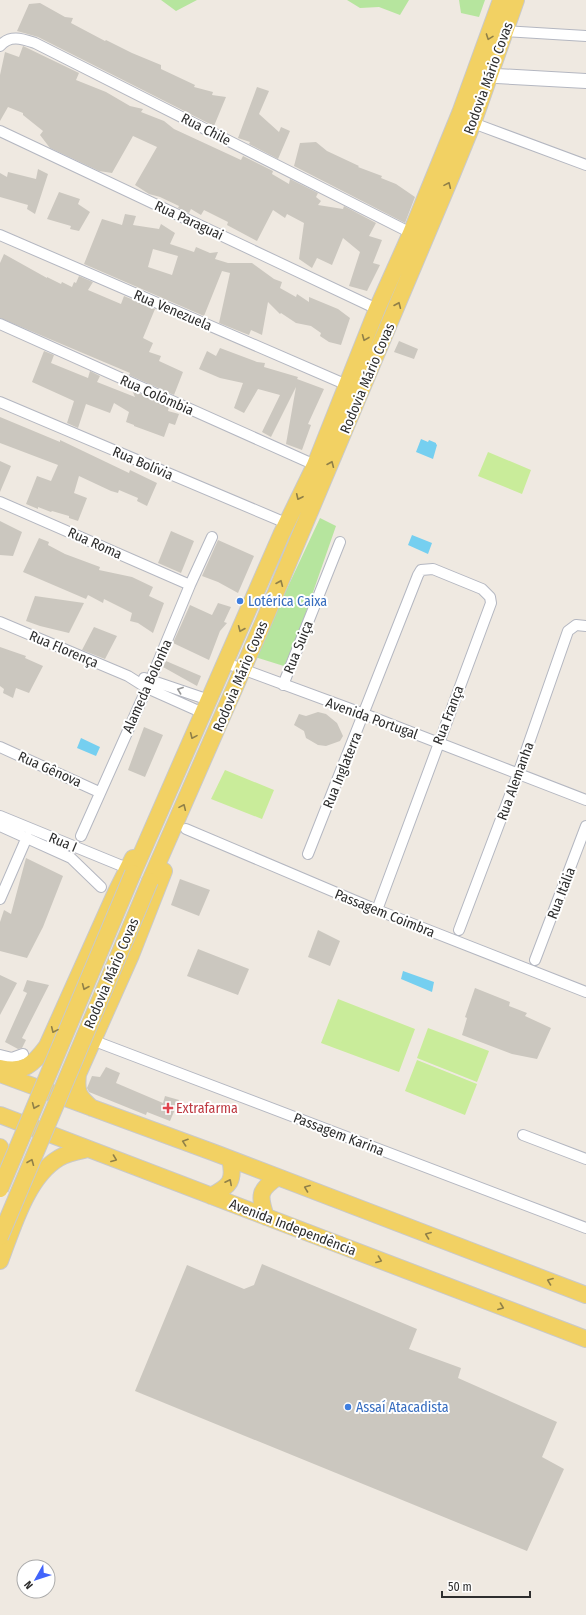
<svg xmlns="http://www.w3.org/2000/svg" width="586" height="1615" font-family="'Fira Sans Condensed',sans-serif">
<rect width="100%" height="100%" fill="#efe9e1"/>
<path fill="#b6e59e" d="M161 0H197L176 11Z
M347 0H409L400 15 379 7 360 8Z
M459 0H485L479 17 461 13Z
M320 518 336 526 287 667 255 657Z"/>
<path fill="#c9ec9a" d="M488 452 531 470 522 494 478 476Z
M225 770 274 790 262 819 211 799Z
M338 999 415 1029 399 1072 321 1043Z
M428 1028 489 1051 477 1082 417 1058Z
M417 1060 477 1084 465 1115 405 1091Z"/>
<path fill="#75cff0" d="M421 439 428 442 429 440 436 443V444L437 445 433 459 416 452Z
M412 535 432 543 428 554 408 545Z
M81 738 100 747 96 756 77 748Z
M403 971 434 982 432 992 401 979Z"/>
<path fill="#cbc7bf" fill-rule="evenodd" d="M40 3 65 17 73 18 71 23 105 41 106 40 132 53 161 65V69L195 85 194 87 213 92 212 95 226 97 214 126 38 37 17 31 29 4Z
M23 46 79 73 76 80 106 92 130 106 143 109 141 112 164 121 174 129 241 160 243 156 273 171 272 174 289 184 290 179 318 193 316 197 321 201 318 205 343 209 344 206 376 223 369 236 382 240 373 263 380 265 367 291 349 286 360 252 343 238 332 265 317 258 312 268 299 259 304 223 287 214 285 218 273 210 257 241 227 225 228 222 204 210 201 215 191 209 189 213 178 208 179 206 160 197 149 194 135 185 157 147 133 136 112 173 99 171 50 148 40 135 43 131 23 115V113L8 107 0 121V75L5 52 19 57Z
M257 87 269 91 259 114 279 132 281 127 290 131 278 159 249 144 250 142 238 138Z
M316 142 327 151 359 166 358 167 382 176 381 178 396 184 415 197 405 223 294 166 300 143Z
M38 169 48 174 35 214 27 209 28 205 0 197V173L7 177 8 172 36 179Z
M59 192 80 199 78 204 90 212 79 231 70 229 71 226 47 219Z
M125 214 136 216 133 225 159 229 161 224 175 233 170 244 194 252 196 247 210 253 218 252 215 259 228 263H252L274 279 282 282 280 288 296 297 297 294 309 302V297L338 309 350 318 341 345 329 342 320 336 321 333 311 326 296 323 281 313 280 314 268 302 262 335 251 330 249 335 219 323 230 273 222 271 204 316 84 264 102 219 122 225ZM153 249 178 256 172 275 148 267Z
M4 254 47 278V277L61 284 62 282 72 287 74 282 76 283 79 276 93 282 88 290 121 304 124 296 155 309 143 338 153 343 149 352 161 356 159 361 183 372 174 395 129 375 130 373 0 318V263Z
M399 341 418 349 414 359 394 352Z
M220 348 257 362 265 363 264 367 298 377 297 379 324 389 308 424 311 425 302 450 286 444 296 387 271 437 262 432 280 395 258 389 244 413 234 408 243 383 220 378 199 369 207 351 216 356Z
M44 351 54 355 51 363 88 378 90 371 100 376 97 382 135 397 132 390 169 407 168 411 179 414 175 425 169 423 164 437 134 426V425L126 422 129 412 114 403 110 413 86 404 78 428 67 423 74 401 32 382Z
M0 417 60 442V440L129 473 130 470 157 483 147 506 137 501 138 498 119 490 118 493 111 491 79 476 74 493 87 498 78 521 69 518V516L52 511 51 512 38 507V509L26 504 37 476 51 481 58 465 0 443Z
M0 461 11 466 0 492Z
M0 521 22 532 13 556 0 555Z
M171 531 194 541 181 573 158 563Z
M39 538 49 542 48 545 65 554 100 567 99 570 132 577 153 587 149 596 164 603 153 633 138 623 130 621 132 613 104 599 103 603 88 595 86 599 23 572Z
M218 540 254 556 238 593 218 582 202 576Z
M35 596 84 603 69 633 40 626 26 621Z
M218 603 231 607 224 622 227 623 220 631 209 660 173 643 190 605 212 615Z
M94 627 117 636 105 659 82 650Z
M0 647 26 656 25 658 43 666 29 693 16 688 13 698 3 693 4 689 0 686Z
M166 661 201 676 197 686 163 667Z
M318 712 326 714 337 723 343 736 340 741 326 746 318 745 306 738 304 731 294 725 299 714 306 716Z
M144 727 163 735 145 777 128 770Z
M26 858 63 876 43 927 27 958 0 951V922L4 910 11 914Z
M180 879 210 890 199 916 171 905Z
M318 930 340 941 330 966 308 957Z
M198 949 249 969 238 995 187 976Z
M0 975 17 983 0 1015Z
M27 980 49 985 22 1038 26 1040 22 1048 18 1049 5 1042 27 993 23 991Z
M475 988 510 1002 509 1006 527 1013 525 1016 551 1028 537 1059 512 1054 462 1035 467 1018 465 1017Z
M106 1067 120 1073 116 1083 163 1103 165 1096 179 1100 170 1121 147 1112 146 1115 89 1092 87 1088 92 1076 100 1077Z
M262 1264 417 1329 409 1349 461 1368 458 1378 557 1422 542 1457 564 1469 527 1551 135 1391 187 1265 244 1289 254 1285Z"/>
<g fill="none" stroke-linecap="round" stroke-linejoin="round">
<g stroke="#b4b7c1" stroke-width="12">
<path id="minor" d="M505 31 586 36
M0 46C10 34 23 39 35 43L411 233
M473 123 586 165
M0 131 377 309
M0 235 347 385
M0 324 315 465
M0 402 286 523
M0 502 190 585
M0 622 128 676 147 688 203 713
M226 663 364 714 586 800
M144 678 209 700
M283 685 340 542
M0 747 99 792
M0 816 127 868
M0 826 71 858 101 887
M186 829 377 910 586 992
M81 836 151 679 190 585 212 537
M308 854 418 575 421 570 433 569 482 589 490 597 491 603 377 910
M0 899 27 837
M459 930 518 774 568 631 576 625 586 626
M535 960 586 826
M92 1040 586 1228
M0 1055 12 1058 23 1054
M523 1135 586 1159"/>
</g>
<g stroke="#b4b7c1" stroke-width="16">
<path id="secondary" d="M479 75 586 81"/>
</g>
<g stroke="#c9c9c9" stroke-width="18">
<path id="primary" d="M133 873 281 535 315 465 377 309 411 233 460 113 501 0
M150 881 263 623 451 177 473 123 516 0
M0 1068C24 1073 33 1065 47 1046L116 892 133 858
M0 1074 215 1153 586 1295
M92 1108C78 1096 76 1092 78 1074L131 955 164 871
M0 1115 586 1339
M0 1147V1158
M211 1196C230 1186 235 1181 230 1159
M266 1217C259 1196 258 1190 278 1177
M0 1261C13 1227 27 1177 59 1158 67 1153 79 1151 88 1149"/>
</g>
<use href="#minor" stroke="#fff" stroke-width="10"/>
<use href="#secondary" stroke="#fff" stroke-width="14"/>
<use href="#primary" stroke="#f2d163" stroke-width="16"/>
<g stroke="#c9c9c9" stroke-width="18" stroke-linecap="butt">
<path id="primary-bridge" d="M0 1189 133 873
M0 1237 150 881"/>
</g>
<use href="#primary-bridge" stroke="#f2d163" stroke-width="16"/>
</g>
<defs><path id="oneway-chevron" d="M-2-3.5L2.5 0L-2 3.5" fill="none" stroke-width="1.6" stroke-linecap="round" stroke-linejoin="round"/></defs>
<g stroke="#908048">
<use href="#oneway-chevron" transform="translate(489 37) rotate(110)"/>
<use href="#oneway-chevron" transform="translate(448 185) rotate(-66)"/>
<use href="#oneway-chevron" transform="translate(398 305) rotate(-67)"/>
<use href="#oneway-chevron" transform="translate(365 338) rotate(112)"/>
<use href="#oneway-chevron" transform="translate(331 464) rotate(-67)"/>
<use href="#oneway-chevron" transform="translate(299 497) rotate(115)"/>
<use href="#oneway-chevron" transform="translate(280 583) rotate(-67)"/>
<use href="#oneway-chevron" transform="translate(241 629) rotate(113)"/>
<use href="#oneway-chevron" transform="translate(193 736) rotate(114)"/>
<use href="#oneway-chevron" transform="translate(183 807) rotate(-66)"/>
<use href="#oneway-chevron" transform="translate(85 987) rotate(113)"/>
<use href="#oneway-chevron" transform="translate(54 1030) rotate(114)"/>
<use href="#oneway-chevron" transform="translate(35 1106) rotate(113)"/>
<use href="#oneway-chevron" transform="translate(185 1142) rotate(-161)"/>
<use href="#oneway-chevron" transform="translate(114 1159) rotate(21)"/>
<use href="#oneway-chevron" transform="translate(31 1162) rotate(-68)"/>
<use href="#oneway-chevron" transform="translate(229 1182) rotate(-63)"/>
<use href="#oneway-chevron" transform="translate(307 1188) rotate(-159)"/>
<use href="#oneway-chevron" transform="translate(428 1235) rotate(-159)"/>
<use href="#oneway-chevron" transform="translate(379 1260) rotate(21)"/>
<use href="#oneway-chevron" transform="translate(550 1281) rotate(-159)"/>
<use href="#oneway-chevron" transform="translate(501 1307) rotate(21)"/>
</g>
<use stroke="#969696" href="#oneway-chevron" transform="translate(180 690) rotate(-160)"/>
<g fill="#3f7fe0" stroke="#fff" stroke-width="1.5">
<circle cx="240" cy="601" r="4"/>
<circle cx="348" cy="1407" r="4"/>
</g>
<path fill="#e0444e" stroke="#fff" stroke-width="1.5" d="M166 1102h4v4h4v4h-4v4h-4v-4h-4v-4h4z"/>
<g text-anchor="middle" stroke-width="4" stroke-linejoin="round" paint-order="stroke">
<g font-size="14" fill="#2e2e2e" stroke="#fff">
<text transform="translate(488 78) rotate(-70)" y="5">Rodovia Mário Covas</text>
<text transform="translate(206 129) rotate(27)" y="5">Rua Chile</text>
<text transform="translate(189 220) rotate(25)" y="5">Rua Paraguai</text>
<text transform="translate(173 310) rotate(23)" y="5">Rua Venezuela</text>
<text transform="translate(367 378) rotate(-67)" y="5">Rodovia Mário Covas</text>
<text transform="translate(157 395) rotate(24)" y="5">Rua Colômbia</text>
<text transform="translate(143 463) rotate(23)" y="5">Rua Bolívia</text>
<text transform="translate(95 543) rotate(24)" y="5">Rua Roma</text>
<text transform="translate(298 647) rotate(-68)" y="5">Rua Suiça</text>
<text transform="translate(64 649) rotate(23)" y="5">Rua Florença</text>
<text transform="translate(240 676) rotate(-67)" y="5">Rodovia Mário Covas</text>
<text transform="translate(147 686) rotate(-66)" y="5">Alameda Bolonha</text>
<text transform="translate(448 715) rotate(-69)" y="5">Rua França</text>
<text transform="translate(372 718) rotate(20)" y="5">Avenida Portugal</text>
<text transform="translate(50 769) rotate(24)" y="5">Rua Gênova</text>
<text transform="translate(342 770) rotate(-68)" y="5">Rua Inglaterra</text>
<text transform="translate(515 781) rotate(-70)" y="5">Rua Alemanha</text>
<text transform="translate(63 842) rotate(23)" y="5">Rua I</text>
<text transform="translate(561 893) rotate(-69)" y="5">Rua Itália</text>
<text transform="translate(385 913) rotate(22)" y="5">Passagem Coimbra</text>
<text transform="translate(111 973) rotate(-67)" y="5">Rodovia Mário Covas</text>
<text transform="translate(339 1134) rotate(21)" y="5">Passagem Karina</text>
<text transform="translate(293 1227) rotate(21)" y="5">Avenida Independência</text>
</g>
<g font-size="14" fill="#366cbe" stroke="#fff" text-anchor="start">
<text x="248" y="606">Lotérica Caixa</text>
<text x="356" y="1412">Assaí Atacadista</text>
</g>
<g font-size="14" fill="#be3a42" stroke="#fff" text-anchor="start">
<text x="176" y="1113">Extrafarma</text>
</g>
</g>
<g transform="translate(36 1579) rotate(231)"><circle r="19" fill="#ffffff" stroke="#ababab"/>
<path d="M0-3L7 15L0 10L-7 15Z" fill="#4264fb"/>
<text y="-6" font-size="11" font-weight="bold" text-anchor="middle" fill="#2e2e2e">N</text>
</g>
<path d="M442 1591v6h88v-6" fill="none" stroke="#2e2e2e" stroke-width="2"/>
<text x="448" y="1591" font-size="12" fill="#2e2e2e" stroke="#ffffff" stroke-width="3" paint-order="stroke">50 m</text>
</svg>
